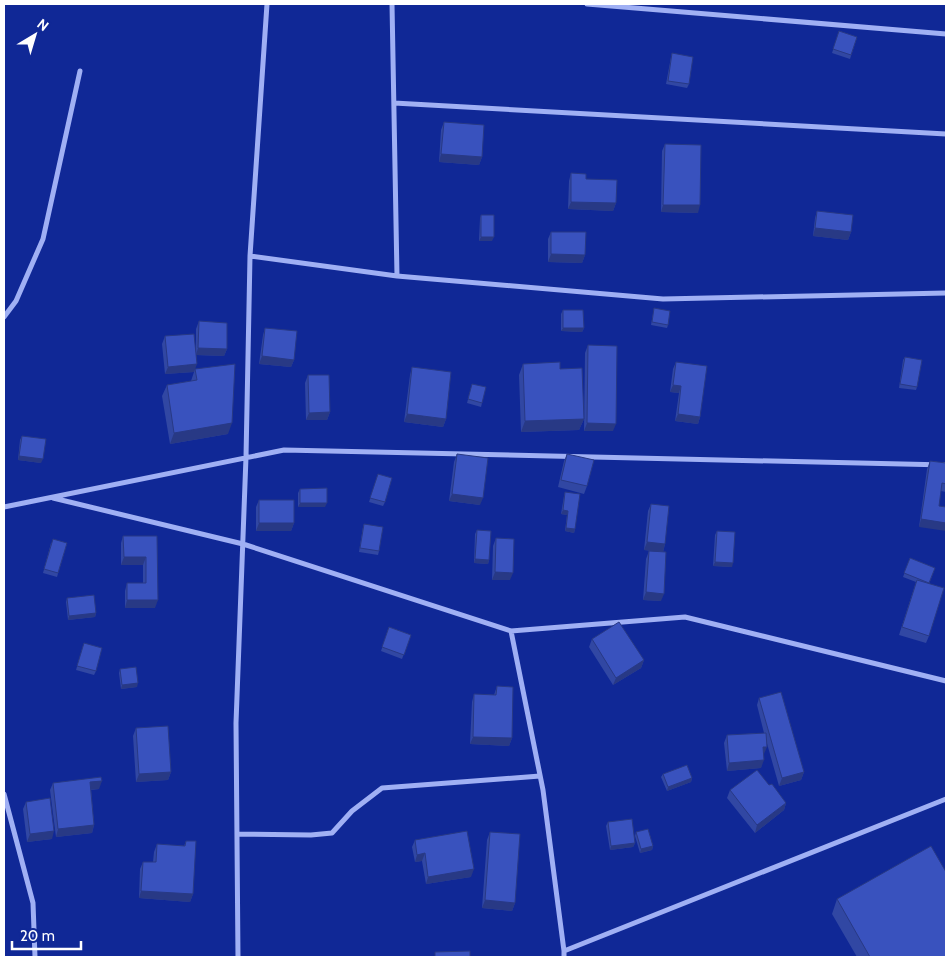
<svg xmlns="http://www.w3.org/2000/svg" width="950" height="961" font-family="Cabin,sans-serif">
<rect width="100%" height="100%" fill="#102896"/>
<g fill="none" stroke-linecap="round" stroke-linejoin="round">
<path stroke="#a0b0f4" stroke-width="5" d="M392 4 397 276
M587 4 946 34
M394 103 946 134
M250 256 397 276 663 299 946 293
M4 317 16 301 43 239 80 71
M53 498 243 544 511 631
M4 507 284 450 946 465
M4 794 33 903 35 957
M237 834 311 835 332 833 352 811 382 788 540 776
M564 951 543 790 511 631 685 617 946 681
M238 957 236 723 246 457 250 256 267 4
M564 957V951L946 799"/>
</g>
<path fill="#3147a3" d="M839 31 857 37 850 59 832 53Z
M672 53 689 84 687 88 666 84 671 57Z
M444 122 482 157 479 165 439 162 441 130Z
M665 144 698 213 661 212 662 151Z
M571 173 586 179 616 203 613 211 568 209 569 181Z
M817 211 851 232 848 240 813 236 815 218Z
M481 215 492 241H479L480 218Z
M551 232 585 255 582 263 548 262V239Z
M654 308 668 325 667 328 651 325Z
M563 310 584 328 582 332 561 331V314Z
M199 321 227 349 224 356 196 355 195 369 228 434 170 444 162 396 167 385 191 381 194 372 165 374 162 344 165 336 196 352V329Z
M265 328 294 360 291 367 259 364 263 335Z
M588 345 613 431H584L585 353Z
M905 357 917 387 916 390 899 388 903 360Z
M676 362 700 417 698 424 675 421 679 393 670 392 673 369Z
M523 364 560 369 584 419 579 430 521 432 519 375Z
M412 367 446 419 443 427 404 422 410 375Z
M308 375 330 412 327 420H306L305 383Z
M472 384 482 403 481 407 467 403Z
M22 436 41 463 18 460 20 440Z
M457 454 480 505 449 501 454 462Z
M567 454 587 486 584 494 558 487 564 461Z
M930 461 946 463V492L941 491 919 527 927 469Z
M378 474 385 502 383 506 369 502Z
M300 489 325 507H298V493Z
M565 492 575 529 574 533 565 531 567 515 561 514 564 496Z
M259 500 294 523 291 531H256V507Z
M651 504 665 544 663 552 644 550 648 511Z
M364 524 379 551 378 555 359 552 363 527Z
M477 530 489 560 488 564 474 563 475 534Z
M717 531 732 567 713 566 715 535Z
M123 536H157L155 608H125V591L127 583H143V565H121V543Z
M496 538 510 580H492L493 546Z
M51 543H67L57 577 43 573Z
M649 551 661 601 643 600 646 559Z
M910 558 935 568 929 584V636L926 643 899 635 916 582 903 577Z
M67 598 96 613 95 617 68 620 66 602Z
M389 627 411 635 402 659 381 651Z
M592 639 644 660 641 668 613 685 589 647Z
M83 646 96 671 94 675 76 670Z
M120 669 137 687 121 689 119 673Z
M497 686 512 738 509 746 470 744 472 702 474 694 494 695Z
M759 698 804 772 801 780 779 786 766 740 761 768 727 771 724 743 727 735 764 733 757 705Z
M136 728 171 772 168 780 136 782 133 736Z
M663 774 692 778 691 782 667 791 661 777Z
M53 783 99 789 91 790 94 825 92 833 56 837 50 790Z
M769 785 786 803 784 810 755 833 727 798 730 790Z
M26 802 52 839 27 842 23 809Z
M608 822 635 843 633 847 610 850 606 826Z
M490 832 515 903 512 911 482 908 487 840Z
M636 832 653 846 652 850 640 853 635 836Z
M415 840 471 877 426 884 422 861 415 862 412 847Z
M186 841 193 894 190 902 139 898 140 869 143 862H153L154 852 157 844 184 846Z
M837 899 946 957H857L832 914Z"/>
<path fill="#283985" d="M441 154 482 157 479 165 439 162Z
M571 202 616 203 613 211 568 209Z
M663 205H700L698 213 661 212Z
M815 228 851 232 848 240 813 236Z
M481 237H494L492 241H479Z
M551 254 585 255 582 263 548 262Z
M563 328H584L582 332 561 331Z
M198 348 227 349 224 356 196 355Z
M262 356 294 360 291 367 259 364Z
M197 364 194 372 165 374 168 367Z
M673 385 681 386 679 393 670 392Z
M330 412 327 420H306L309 413Z
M407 414 446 419 443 427 404 422Z
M678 414 700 417 698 424 675 421Z
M584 419 579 430 521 432 525 421Z
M232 423 228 434 170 444 174 433Z
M587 423 616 424 613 431H584Z
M19 456 43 459 41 463 18 460Z
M452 494 483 498 480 505 449 501Z
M300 503H327L325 507H298Z
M563 510 568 511 567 515 561 514Z
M921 519 946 523V531L919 527Z
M259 523H294L291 531H256Z
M566 528 575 529 574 533 565 531Z
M647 542 665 544 663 552 644 550Z
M124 557H146L143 565H121Z
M475 559 489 560 488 564 474 563Z
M715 562 733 563 732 567 713 566Z
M495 572 513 573 510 580H492Z
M646 592 664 594 661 601 643 600Z
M127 600H158L155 608H125Z
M96 613 95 617 68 620 69 616Z
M644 660 641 668 613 685 616 678Z
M138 683 137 687 121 689 122 685Z
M473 737 512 738 509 746 470 744Z
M763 747H767L764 754H760Z
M764 760 761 768 727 771 729 763Z
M171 772 168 780 136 782 139 774Z
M804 772 801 780 779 786 782 778Z
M692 778 691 782 667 791 668 787Z
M102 781 99 789 87 790 90 782Z
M786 803 784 810 755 833 757 825Z
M94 825 92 833 56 837 58 829Z
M54 831 52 839 27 842 30 834Z
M635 843 633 847 610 850 611 846Z
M653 846 652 850 640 853 641 849Z
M425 853 422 861 415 862 417 855Z
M474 869 471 877 426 884 428 877Z
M141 891 193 894 190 902 139 898Z
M485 900 515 903 512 911 482 908Z"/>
<path fill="#3952be" stroke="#283985" d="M839 31 857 37 851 55 833 49Z
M672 53 693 57 689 84 668 81Z
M444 122 484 125 482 157 441 154Z
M665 144 701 145 700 205H663Z
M571 173 586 174V179L617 180 616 203 571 202Z
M817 211 853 215 851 232 815 228Z
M481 215H494V237H481Z
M551 232H586L585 255 551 254Z
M654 308 670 311 668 325 652 322Z
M563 310H583L584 328H563Z
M199 321 227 323V349L198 348Z
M265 328 297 331 294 360 262 356Z
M194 334 197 364 168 367 165 336Z
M588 345 617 346 616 424 587 423Z
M905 357 922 360 917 387 900 384Z
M560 362V369L582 368 584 419 525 421 523 364Z
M676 362 707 366 700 417 678 414 681 386 673 385Z
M235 364 232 423 174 433 167 385 197 380 195 369Z
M412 367 451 372 446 419 407 414Z
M308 375H329L330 412 309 413Z
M472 384 486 387 482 403 468 399Z
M22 436 46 439 43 459 19 456Z
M457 454 488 458 483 498 452 494Z
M567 454 594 460 587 486 561 480Z
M930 461 946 463V484L942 483 939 506 946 507V523L921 519Z
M378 474 392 478 385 502 370 498Z
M327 488V503H300V489Z
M565 492 580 494 575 529 566 528 568 511 563 510Z
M259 500H294V523H259Z
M651 504 669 506 665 544 647 542Z
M364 524 383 527 379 551 360 548Z
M477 530 491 531 489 560 475 559Z
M717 531 735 532 733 563 715 562Z
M123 536H157L158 600H127V583H146V557H124Z
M496 538 514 539 513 573 495 572Z
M53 539 67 543 58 573 44 569Z
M649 551 666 552 664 594 646 592Z
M910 558 935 568 929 583 904 573Z
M917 580 944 588 929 636 902 627Z
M94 595 96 613 69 616 67 598Z
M619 622 644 660 616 678 592 639Z
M389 627 411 635 404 655 382 647Z
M84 643 102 648 96 671 77 666Z
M136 667 138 683 122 685 120 669Z
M497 686 513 687 512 738 473 737 474 694 496 695Z
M781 692 804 772 782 778 759 698Z
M168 726 171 772 139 774 136 728Z
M766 733 767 747H763L764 760 729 763 727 735Z
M687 765 692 778 668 787 663 774Z
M757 770 769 785 772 784 786 803 757 825 730 790Z
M101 777 102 781 90 782 94 825 58 829 53 783Z
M50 798 54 831 30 834 26 802Z
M632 819 635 843 611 846 608 822Z
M648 829 653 846 641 849 636 832Z
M467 831 474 869 428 877 425 853 417 855 415 840Z
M490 832 520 834 515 903 485 900Z
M186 841H196L193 894 141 891 143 862H156L157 844 185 846Z
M931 846 946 872V957H870L837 899Z
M470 951V957H435V952Z"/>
<rect width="950" height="961" fill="none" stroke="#ffffff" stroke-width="10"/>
<g transform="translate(35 35) rotate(38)" stroke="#102896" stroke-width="4" paint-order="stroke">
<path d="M0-4L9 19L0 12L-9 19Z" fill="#ffffff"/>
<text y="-8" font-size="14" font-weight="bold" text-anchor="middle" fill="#ffffff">N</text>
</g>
<path d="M12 941v8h69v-8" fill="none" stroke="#ffffff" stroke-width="2.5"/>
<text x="20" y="941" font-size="15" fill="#ffffff" stroke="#102896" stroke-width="4" paint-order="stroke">20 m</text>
</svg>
